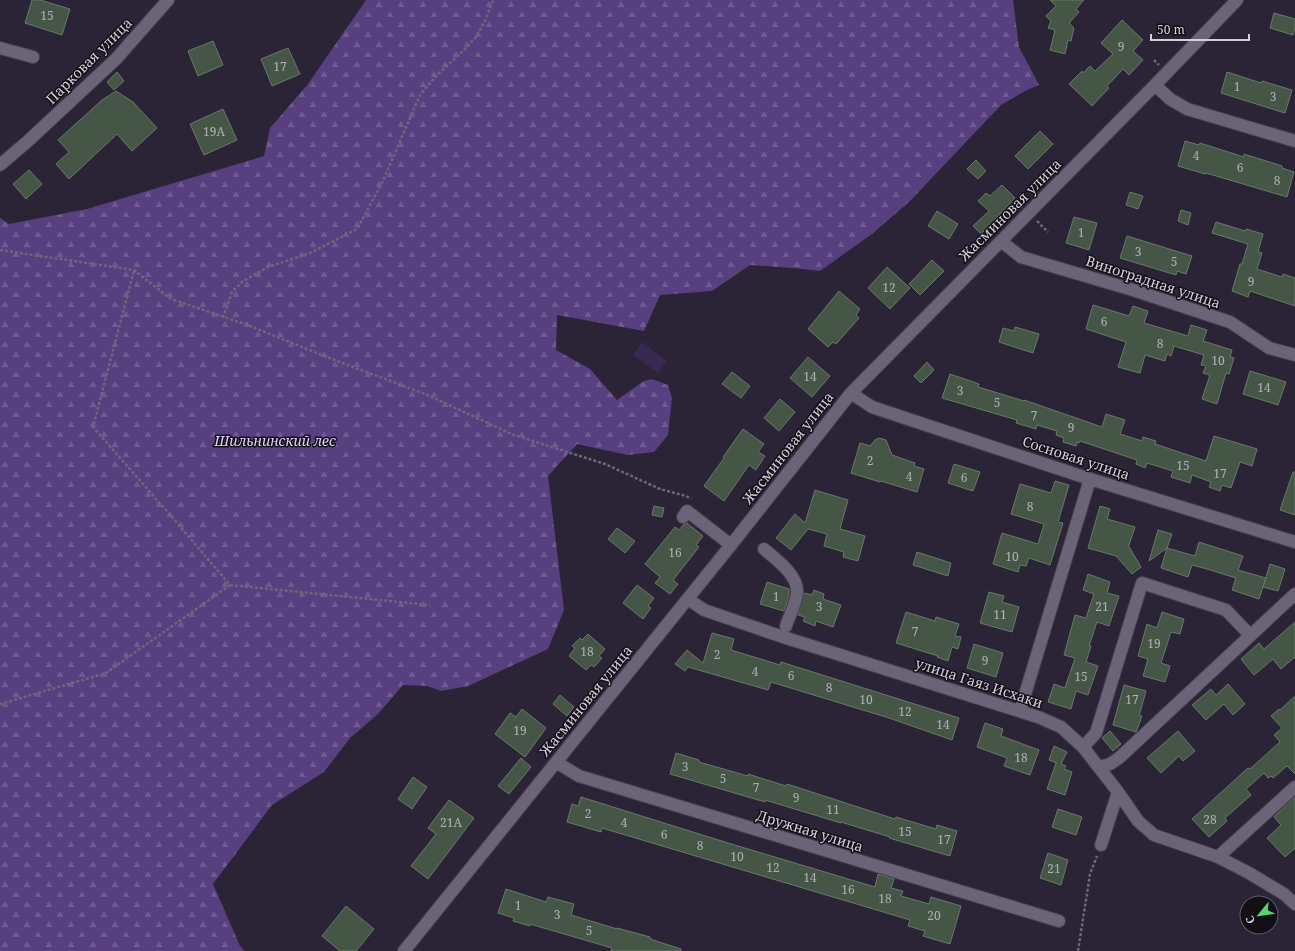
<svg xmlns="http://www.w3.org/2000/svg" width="1295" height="951" font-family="'Noto Serif',serif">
<defs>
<pattern id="forest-firs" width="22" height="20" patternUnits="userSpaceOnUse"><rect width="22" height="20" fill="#583f80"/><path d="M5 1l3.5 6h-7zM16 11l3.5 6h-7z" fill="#6f5a91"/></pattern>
</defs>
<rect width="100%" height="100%" fill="#2b2436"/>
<path fill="url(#forest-firs)" d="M366 0H1013L1019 47 1039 85 1027 90 1001 105 910 201 872 234 820 271 793 268 750 265 712 291 660 295 644 331 557 315 556 350 590 369 617 400 644 381 652 379 668 385 672 398 668 435 654 452 628 455 577 444 548 476 564 610 548 649 468 686 441 691 427 686 403 685 378 714 350 738 324 772 272 805 213 884 240 946 245 951H0V218L9 224 87 209 264 156 270 128 308 84Z"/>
<path fill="#392952" d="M642 342 667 361 658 373 633 355Z"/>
<path fill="#455646" stroke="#677a69" d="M32 0H40L70 9 62 35 25 23Z
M1050 0H1084L1076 9 1079 12 1069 23 1074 28 1071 41 1068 40 1065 54 1050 50 1055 30 1048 28 1051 21 1046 16 1056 6Z
M1274 13 1295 19V28L1293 35 1270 28Z
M1122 20 1143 40 1133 51 1143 60 1129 75 1123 69 1107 86 1109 88 1092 106 1069 84 1082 71 1083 73 1090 66 1095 71 1113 54 1101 43Z
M213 41 223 65 198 76 188 51Z
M288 48 300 74 272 86 261 59Z
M117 72 124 81 114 90 107 82Z
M1227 72 1261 83 1262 81 1292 90 1285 113 1221 93Z
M116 91 133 102 157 128 132 151 117 134 69 179 56 164 69 152 58 140 102 100Z
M223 109 237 140 204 155 190 124Z
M1040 131 1053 144 1028 169 1015 156Z
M1185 141 1199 145 1200 143 1244 157V154L1282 166V168L1294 172 1287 197 1206 173 1205 174 1178 166Z
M976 160 986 171 978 179 967 169Z
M29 170 42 184 26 199 13 184Z
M1002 185 1015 198 981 234 973 226 989 211 978 201 986 193 990 196Z
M1130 192 1143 196 1138 209 1126 205Z
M1181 210 1191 213 1188 225 1178 221Z
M937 211 958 224 949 239 928 226Z
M1074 217 1097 223 1089 250 1066 243Z
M1216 222 1245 231 1246 229 1263 234 1258 252 1262 253 1257 269 1282 277 1283 274 1295 278V306L1250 291 1248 297 1232 291 1240 264H1242L1248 244 1212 233Z
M1127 236 1192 256 1186 274 1177 271 1176 275 1120 258Z
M932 260 944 271 920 295 909 284Z
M887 267 910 288 890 309 868 288Z
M839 291 860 309 856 315 859 318 836 344 833 342 828 347 808 329Z
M1093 305 1129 316 1133 306 1148 311 1144 323 1188 336 1191 325 1207 330 1203 341 1232 350 1230 357 1234 358 1229 374 1226 373 1217 404 1202 399 1210 375 1203 373 1206 366 1201 365 1204 355 1174 346 1171 356 1167 354 1165 361 1145 355 1140 373 1118 367 1126 342 1086 329Z
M1015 327 1039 334 1033 353 999 342 1003 328 1014 331Z
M808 357 830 376 812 397 790 378Z
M927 362 934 370 921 383 914 376Z
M1250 371 1286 382 1278 405 1243 394Z
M732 372 750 386 741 398 722 384Z
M950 374 979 384 978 387 1024 401V400L1102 427 1106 414 1125 420 1120 434 1142 441 1143 437 1156 441 1155 444 1206 461 1214 436 1257 449 1252 466 1240 462 1231 488 1222 485 1220 491 1209 487 1211 482 1192 475 1190 483 1171 477 1173 471 1147 463 1145 468 1136 464 1137 460 1080 441 1079 443 1077 442 1076 446 1063 442 1064 438 1056 435 1057 431 1037 425 1036 429 1016 423 1017 420 942 398Z
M780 399 795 412 779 431 764 418Z
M743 429 764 444 758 452 765 456 756 470 749 465 724 501 704 486 724 458 723 457Z
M879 438 886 440 892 455 915 463 914 466 924 469 917 492 881 481 880 482 851 473 860 443 870 446 875 440Z
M954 464 980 472 973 491 948 483Z
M1293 472H1295V515L1280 510Z
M1055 481 1069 485 1058 522 1063 523 1050 565 1029 558 1026 566 1020 565 1018 572 993 564 1002 533 1038 544 1044 524 1011 514 1020 484 1051 493Z
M815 490 848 500 840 529 865 536 858 561 843 557 844 552 824 546 827 534 808 529 791 550 776 538 795 514 805 523Z
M654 506 664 508 662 517 652 515Z
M1100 506 1110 509 1107 519 1135 527 1129 545H1128L1141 567 1132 574 1116 556 1088 548Z
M687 523 703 536 696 545 699 547 673 580 678 584 670 594 655 583 660 577 645 564 675 527 679 530 684 524Z
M617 528 635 541 625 553 608 539Z
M1158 530 1172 534 1167 548 1149 561Z
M1199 542 1243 556 1238 570 1266 578 1259 599 1232 590 1236 578 1207 569 1192 565 1188 577 1161 568 1167 548 1195 556Z
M917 552 951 563 948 576 913 565Z
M1270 564 1285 569 1278 591 1263 587Z
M1088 574 1110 582 1107 593 1119 596 1109 626 1097 622 1089 646H1091L1086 662 1098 666 1088 695 1076 691 1071 709 1048 702 1054 684 1065 688 1075 658 1064 655 1075 615 1086 618 1094 594 1083 590Z
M767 582 789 589V596L784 611 760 604Z
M637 585 654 598 648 606 651 608 643 619 623 603Z
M814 590 824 594 823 599 841 605 833 627 816 621 815 626 803 621 805 617 798 615 804 593 812 595Z
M989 592 1004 596 1002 602 1019 607 1012 632 980 623Z
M906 612 935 621 936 617 959 624 955 636 961 637 958 649 952 647 948 661 937 657 938 656 896 643Z
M1162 612 1184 619 1180 634 1171 632 1161 663 1170 666 1165 682 1143 676 1148 659 1138 656 1147 624 1157 628Z
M1295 622V657L1281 669 1273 659 1254 675 1241 659 1259 643 1264 649Z
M712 633 734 639 731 650 780 665 781 662 959 718 952 740 889 718 771 682 768 690 688 667 685 671 675 664 687 650 703 663Z
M588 634 605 649 599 656 602 658 594 667 591 665 586 670 569 656 575 648 572 646 580 638 582 640Z
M974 644 1003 653 996 677 967 668Z
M1228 684 1245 704 1233 715 1224 704 1206 720 1192 705 1211 689 1216 695Z
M1124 685 1146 691 1139 716H1142L1136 732 1113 725Z
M560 695 574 707 567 716 553 704Z
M1295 696V774L1287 766 1273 778 1271 776 1268 778 1264 773 1246 789 1251 795 1225 818 1227 821 1209 837 1192 819 1248 768 1250 769 1280 742 1274 735 1282 728 1271 716 1279 709 1280 710Z
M522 709 546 728 525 757 495 734 510 713 516 717Z
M985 723 1003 729 1001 736 1039 750 1030 775 1004 766 1007 758 977 747Z
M1110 731 1121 744 1113 751 1102 738Z
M1178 731 1195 751 1183 761 1179 756 1161 773 1147 758Z
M1054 746 1067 752 1061 764 1066 766 1064 769 1072 772 1065 795 1047 789 1056 763H1057L1049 760Z
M676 753 699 760V762L748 776V774L786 786 787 784 895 819 896 817 936 829 937 825 957 831 950 856 889 838 890 837 841 822V823L765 800V802L670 774Z
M521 758 531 767 509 794 498 786Z
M413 777 427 787 412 809 398 799Z
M581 797 728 843 875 887 878 874 894 879 891 888 903 891 901 896 929 904 931 897 961 906 950 944 923 936 925 931 908 926 910 920 602 828 601 832 567 822 572 804 578 806Z
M1295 797V848L1285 857 1267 838 1281 825 1274 817Z
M449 800 474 818 428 879 411 866 436 834 428 828Z
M1058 809 1082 817 1076 835 1052 827Z
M1048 853 1068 860 1061 885 1040 878Z
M506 889 546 902 548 897 574 904 571 915 617 929V928L650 937V939L681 949V951H611L612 948 530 924V926L513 921 514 918 498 913Z
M346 906 374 929 356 951H340L322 936Z"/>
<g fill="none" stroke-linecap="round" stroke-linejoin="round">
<g stroke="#453f4f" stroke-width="14">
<path id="minor" d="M0 48 33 57
M1155 85 1170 99 1187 109 1295 141
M0 165 28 141 116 59 168 0
M1001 241 1021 257 1133 290 1230 322 1269 348 1295 355
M851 393 872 407 917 422 1090 479 1295 542
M683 517 687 511 731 545
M764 549C776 559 799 576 797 593 796 604 789 616 786 626
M688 599 704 610 783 637 1038 717 1061 727 1083 747 1118 792 1138 821 1154 835 1218 857 1249 873 1284 894 1295 904
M1020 711 1090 479
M1083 747 1096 733 1142 583 1226 610 1250 635
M556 762 579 776 1059 921
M1099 767 1110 764 1119 758 1295 594
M1101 845 1118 792
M1218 857 1295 787
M404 951 731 545 851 393 1153 87 1237 0"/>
</g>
<path stroke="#6d6877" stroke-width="2.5" stroke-dasharray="3 2" stroke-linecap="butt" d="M1154 60 1159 65
M1041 173 1046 179
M1037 221 1048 232
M0 250 134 270 171 299 245 324 332 359 425 394 514 435 605 464 660 489 686 496 691 499
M223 318 232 292 243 281 268 267 310 253 357 229 382 183 420 95 437 75 464 50 476 37 486 19 493 0
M230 585 430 605
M0 703 1 704 106 673 230 585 172 517 93 427 134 270
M1078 951 1090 874 1097 856"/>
<use href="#minor" stroke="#6b6479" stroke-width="12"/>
</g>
<g text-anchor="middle" stroke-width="3" stroke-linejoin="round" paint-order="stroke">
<g font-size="12" fill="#b0b1b6">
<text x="47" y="20">15</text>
<text x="1121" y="51">9</text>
<text x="280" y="71">17</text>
<text x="1237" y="91">1</text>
<text x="1273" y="101">3</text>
<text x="214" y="136">19А</text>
<text x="1196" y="160">4</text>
<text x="1240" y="172">6</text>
<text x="1277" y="185">8</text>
<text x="1081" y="237">1</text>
<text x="1138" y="256">3</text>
<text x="1174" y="266">5</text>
<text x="1251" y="286">9</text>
<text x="889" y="292">12</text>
<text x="1104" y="326">6</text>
<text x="1160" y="348">8</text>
<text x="1218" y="365">10</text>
<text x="810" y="381">14</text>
<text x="1264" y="392">14</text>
<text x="960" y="395">3</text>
<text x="997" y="407">5</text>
<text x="1034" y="420">7</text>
<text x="1071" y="432">9</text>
<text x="870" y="465">2</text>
<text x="1183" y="470">15</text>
<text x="1220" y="478">17</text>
<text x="909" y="481">4</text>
<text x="964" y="482">6</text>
<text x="1030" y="511">8</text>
<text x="675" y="557">16</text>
<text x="1012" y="561">10</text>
<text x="776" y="601">1</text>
<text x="819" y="611">3</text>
<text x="1102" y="611">21</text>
<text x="1000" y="619">11</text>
<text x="915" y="636">7</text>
<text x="1154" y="648">19</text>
<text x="587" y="656">18</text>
<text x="717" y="659">2</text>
<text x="985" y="665">9</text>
<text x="755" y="676">4</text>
<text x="791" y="680">6</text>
<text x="1081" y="681">15</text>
<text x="829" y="692">8</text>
<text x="866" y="704">10</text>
<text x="1132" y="704">17</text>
<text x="905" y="716">12</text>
<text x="943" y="729">14</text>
<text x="520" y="735">19</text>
<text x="1021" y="762">18</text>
<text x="685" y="771">3</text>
<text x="723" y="783">5</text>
<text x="756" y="792">7</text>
<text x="796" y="802">9</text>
<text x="833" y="814">11</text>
<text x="588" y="818">2</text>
<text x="1210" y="824">28</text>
<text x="451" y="827">21А</text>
<text x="624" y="827">4</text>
<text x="905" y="836">15</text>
<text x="664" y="839">6</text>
<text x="944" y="844">17</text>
<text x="700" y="850">8</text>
<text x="737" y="861">10</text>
<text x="773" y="872">12</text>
<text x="1054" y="873">21</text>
<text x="810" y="882">14</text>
<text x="848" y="894">16</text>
<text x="885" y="903">18</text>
<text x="518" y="910">1</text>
<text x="557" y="919">3</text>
<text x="934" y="920">20</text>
<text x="589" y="935">5</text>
</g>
<g font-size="14" fill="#d3cfdb" stroke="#120f17">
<text transform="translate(89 61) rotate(-45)" y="5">Парковая улица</text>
<text transform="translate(1010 210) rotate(-45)" y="5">Жасминовая улица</text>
<text transform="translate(1153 282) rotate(18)" y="5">Виноградная улица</text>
<text transform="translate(788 448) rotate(-52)" y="5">Жасминовая улица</text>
<text transform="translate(1076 458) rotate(18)" y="5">Сосновая улица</text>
<text transform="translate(979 683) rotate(18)" y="5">улица Гаяз Исхаки</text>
<text transform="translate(586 701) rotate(-51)" y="5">Жасминовая улица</text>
<text transform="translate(810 831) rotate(17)" y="5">Дружная улица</text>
</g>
<g font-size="14" font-style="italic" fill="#e0d3fa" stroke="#120f17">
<text x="275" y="446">Шильнинский лес</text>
</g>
</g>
<g transform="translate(1259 915) rotate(241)"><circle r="19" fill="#120f17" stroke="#5f5c65"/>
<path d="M0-3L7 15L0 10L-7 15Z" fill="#58d570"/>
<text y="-6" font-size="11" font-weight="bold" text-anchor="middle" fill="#d3cfdb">С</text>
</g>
<path d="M1151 34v6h98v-6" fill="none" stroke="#d3cfdb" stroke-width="2"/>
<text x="1157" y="34" font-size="12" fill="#d3cfdb" stroke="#120f17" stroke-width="3" paint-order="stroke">50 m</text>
</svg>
